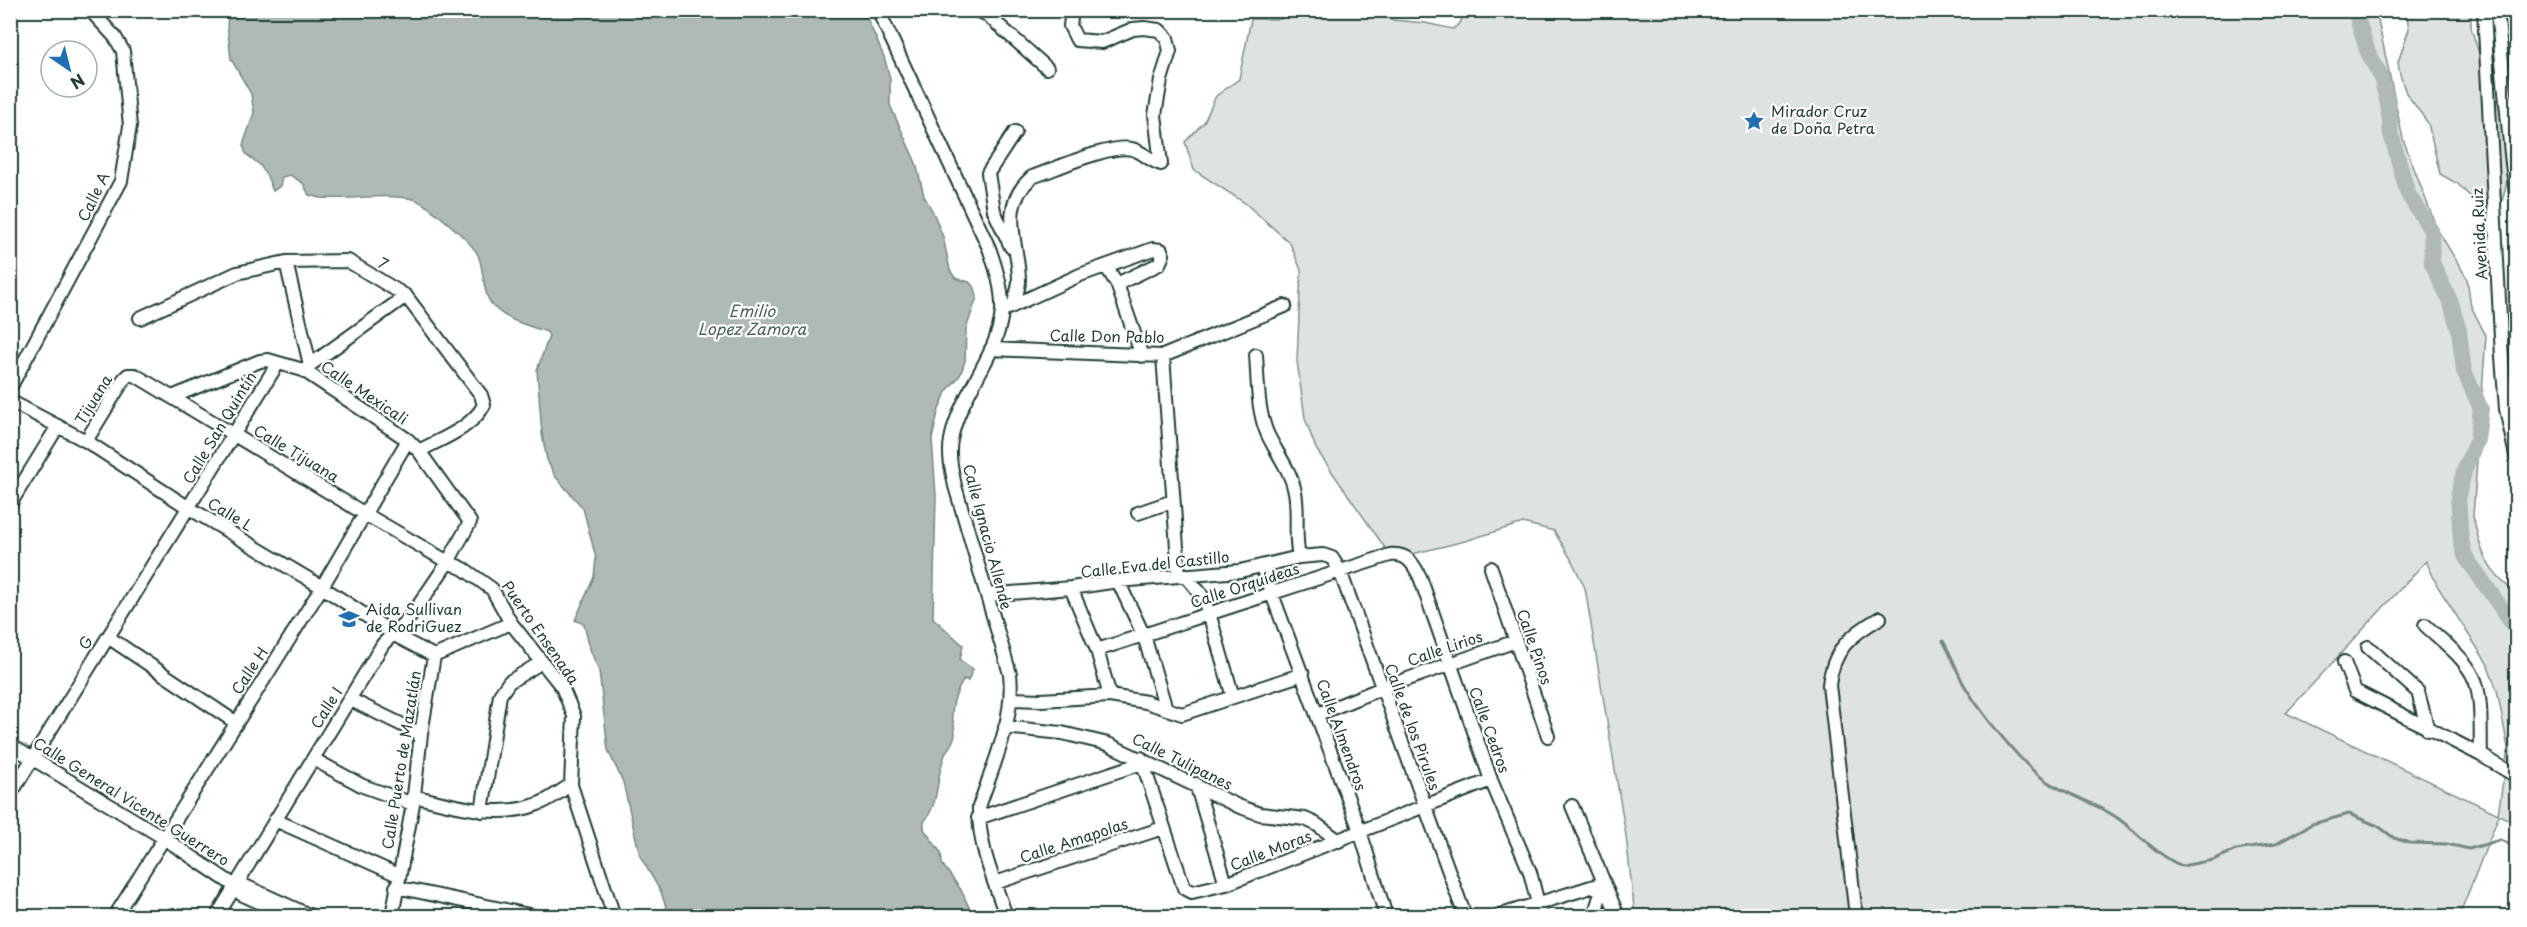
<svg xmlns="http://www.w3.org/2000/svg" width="2527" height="927" font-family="'Playpen Sans',sans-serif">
<rect width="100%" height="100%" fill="#fff"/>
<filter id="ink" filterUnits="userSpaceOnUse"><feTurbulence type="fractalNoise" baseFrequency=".0167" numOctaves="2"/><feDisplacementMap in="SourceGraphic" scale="12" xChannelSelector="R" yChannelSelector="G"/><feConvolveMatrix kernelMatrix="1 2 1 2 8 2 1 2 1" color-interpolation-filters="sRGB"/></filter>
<g filter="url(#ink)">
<path fill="#dee3e2" stroke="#7e908b" stroke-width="1.5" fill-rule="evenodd" d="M1463 10 2376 11 2403 139 2437 229 2467 278 2471 306 2486 336 2473 516C2480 549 2486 573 2516 592V823L2499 815 2459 916H1635L1626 836 1585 588 1571 559 1554 531 1523 523 1465 541 1404 556 1390 555 1316 449 1305 418 1297 361 1301 270 1290 243 1245 203 1194 170 1185 142 1204 122 1216 96 1239 79 1251 19H1281L1286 11H1384L1392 20 1425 23 1453 29 1461 22ZM2426 561 2438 587 2487 663 2497 690 2508 748 2498 814 2286 713Z
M2406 11H2471V28L2488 82 2504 116 2511 167 2496 223 2458 184 2440 174 2428 123 2406 93 2400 75 2398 62 2409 29Z"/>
<path fill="#afbab7" stroke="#758883" stroke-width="1.5" d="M230 10 864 11 884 57 890 78V105L916 163 924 196 933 212 943 237 950 270 955 278 969 282 975 288 977 297 966 329 965 361 960 375 946 392 938 412 932 439 936 496 933 618 963 645 960 660 973 669 968 681 964 679C957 690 952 701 952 715 953 721 955 727 955 734 954 743 948 747 945 755 935 777 941 800 924 822V829L941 853 942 864 961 890 973 916H669L661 892 640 856 623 782 608 750 599 671 590 649 584 624 575 620 594 577 596 558 583 508 555 476 547 460 542 434 537 370 549 336 547 332C530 326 507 321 494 307 481 293 485 271 478 255 472 242 426 202 413 199 383 193 351 200 321 198L309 195 303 183 290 175 282 177 280 186 273 191 267 176 260 165 246 154 243 145 254 113 251 94 231 59 227 24Z"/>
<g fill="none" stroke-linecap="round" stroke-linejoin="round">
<path stroke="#758883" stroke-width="3" d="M1943 641C1951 654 1956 669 1963 683 1978 709 2021 764 2046 781 2068 795 2094 802 2116 817 2138 832 2156 855 2182 866L2213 860 2236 850 2276 844 2312 824 2349 814 2378 826 2394 838 2409 843 2447 844 2469 849 2500 840 2516 847"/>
<path stroke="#afbab7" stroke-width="16" d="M2355 10 2367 50 2381 77 2388 105 2391 134 2408 194 2431 230 2432 263 2451 303 2459 331 2464 371 2481 409 2477 440 2465 468 2458 496 2461 541 2465 556 2516 629"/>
<g stroke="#1f3d34" stroke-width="16">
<path id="minor" d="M878 10 989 248C996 268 1003 290 1002 311 998 358 959 394 951 440 948 455 952 471 955 486L1010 674C1015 719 993 765 979 807 978 846 994 880 1006 916
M975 10 986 14 1047 68
M2484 10 2502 357 2506 409 2516 456
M2497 10 2512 164 2516 193
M1011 247 994 211 988 173 1015 132
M286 262 310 365
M1106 266 1117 284 1142 356
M1013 306C1015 299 1018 290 1019 283 1020 244 996 209 1032 177 1056 169 1109 144 1132 149 1142 151 1150 161 1161 164L1155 115 1161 80 1170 51 1167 38 1159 30 1144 28 1133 29 1102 42 1077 40 1070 26 1072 10
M1008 308 1080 275 1153 249 1161 250 1163 255 1159 264 1117 284
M140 318 237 273 286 262 348 261 406 296 481 395 484 405C472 428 441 439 419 451
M991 349 1163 356 1285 306
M1256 355C1258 381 1257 409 1267 433 1276 453 1291 470 1295 492 1299 513 1294 535 1299 557
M1163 356 1179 575
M303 370 406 296
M10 388 121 181 130 126 123 51 115 37 90 10
M172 397 260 361 268 360 303 370 408 440 419 451 470 522 448 562 412 615 383 644 217 916
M10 401 86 441 189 508 322 587 400 638 434 656
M86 441 124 379 128 375H135L365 514 448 562 464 569 492 589 511 623 562 687 574 716 571 785 614 916
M10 504 58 426
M1138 513 1173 501
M1262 567 1360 831 1386 916
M1491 568 1548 736
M1185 575 1201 594 1209 613 1233 697
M1118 581 1144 636 1166 709
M1071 588 1097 650 1110 696
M987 595 1071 588 1118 581 1240 571 1299 557 1323 555 1332 558 1340 571 1465 916
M2425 625C2441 640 2463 656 2473 676 2483 694 2480 733 2481 755
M108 637 235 722
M2368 647 2418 692 2428 730
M1097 650 1390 555C1407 553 1413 563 1420 577L1491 780 1530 872 1541 916
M434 656 511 623
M2344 662 2355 691 2481 755 2516 776
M1012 699 1041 700 1110 696 1146 702 1182 714 1303 674
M351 700 421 734
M1318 714 1382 688 1516 641
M1005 727 1062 733 1108 744 1238 806 1260 814 1305 819 1316 824 1339 841
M10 745 164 838 235 886 241 894 290 916
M1141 758 1184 888 1192 892 1226 884 1491 780
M313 759 363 786 413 804
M1196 784 1226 884
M10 795 278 363
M413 796C453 805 498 820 538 804 550 800 560 791 571 785
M1572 806 1618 916
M482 811 500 695 509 682 542 662
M978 818 1142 763
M275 820 398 875
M995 883 1163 828
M235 886H245L311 916
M396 887 534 916
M115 916 322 587 408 440
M392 916 413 804 421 734 434 656
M1498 916 1604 883
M1594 916 1604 883
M1856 916 1829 685C1833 650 1850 635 1880 618"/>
</g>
<use href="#minor" stroke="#fff" stroke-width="12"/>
</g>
</g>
<defs>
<g id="sight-bare" transform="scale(1.62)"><path d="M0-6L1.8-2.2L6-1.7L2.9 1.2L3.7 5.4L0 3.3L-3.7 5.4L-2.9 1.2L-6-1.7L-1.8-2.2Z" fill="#1f6fb2" stroke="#fff" stroke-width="2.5" paint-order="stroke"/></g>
<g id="school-bare" transform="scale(1.62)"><path d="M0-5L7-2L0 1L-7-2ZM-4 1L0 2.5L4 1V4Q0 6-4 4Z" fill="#1f6fb2" stroke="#fff" stroke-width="2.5" paint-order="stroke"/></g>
</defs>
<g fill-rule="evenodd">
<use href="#sight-bare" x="1754" y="121"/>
<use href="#school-bare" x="349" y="619"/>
</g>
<g text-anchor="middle" stroke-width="4.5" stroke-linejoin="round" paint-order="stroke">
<g font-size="15" fill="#1f3d34" stroke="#fff" text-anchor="start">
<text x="1771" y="117">Mirador Cruz<tspan x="1771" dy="17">de Doña Petra</tspan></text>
<text x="366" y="615">Aida Sullivan<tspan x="366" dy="17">de RodriGuez</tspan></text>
</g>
<g font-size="15" fill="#1f3d34" stroke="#fff">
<text transform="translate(94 197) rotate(-64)" y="5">Calle A</text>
<text transform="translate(2480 234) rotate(-93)" y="5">Avenida Ruiz</text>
<text transform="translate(383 264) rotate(31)" y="5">7</text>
<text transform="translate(1107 337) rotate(1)" y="5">Calle Don Pablo</text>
<text transform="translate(364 393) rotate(34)" y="5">Calle Mexicali</text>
<text transform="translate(94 400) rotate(-58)" y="5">Tijuana</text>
<text transform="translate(220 428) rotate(-59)" y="5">Calle San Quintín</text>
<text transform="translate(296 454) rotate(31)" y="5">Calle Tijuana</text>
<text transform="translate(230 515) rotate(31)" y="5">Calle L</text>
<text transform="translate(987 537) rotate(75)" y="5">Calle Ignacio Allende</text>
<text transform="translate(1155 565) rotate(-6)" y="5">Calle Eva del Castillo</text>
<text transform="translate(1245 586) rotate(-18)" y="5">Calle Orquídeas</text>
<text transform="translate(540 633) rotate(55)" y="5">Puerto Ensenada</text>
<text transform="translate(86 643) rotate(-58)" y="5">G</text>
<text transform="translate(1534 647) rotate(71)" y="5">Calle Pinos</text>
<text transform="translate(1445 649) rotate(-19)" y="5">Calle Lirios</text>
<text transform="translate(250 671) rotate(-57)" y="5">Calle H</text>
<text transform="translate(327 708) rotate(-58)" y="5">Calle I</text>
<text transform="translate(1412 727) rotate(70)" y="5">Calle de los Pirules</text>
<text transform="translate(1489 730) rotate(70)" y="5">Calle Cedros</text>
<text transform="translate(1341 735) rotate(70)" y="5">Calle Almendros</text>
<text transform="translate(402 760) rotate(-81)" y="5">Calle Puerto de Mazatlán</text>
<text transform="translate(1182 762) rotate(26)" y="5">Calle Tulipanes</text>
<text transform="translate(131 802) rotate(32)" y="5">Calle General Vicente Guerrero</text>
<text transform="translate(1074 841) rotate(-18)" y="5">Calle Amapolas</text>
<text transform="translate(1271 851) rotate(-21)" y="5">Calle Moras</text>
</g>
<g font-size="16" font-style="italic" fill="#4a625b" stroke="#fff">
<text x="752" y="317">Emilio<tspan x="752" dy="18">Lopez Zamora</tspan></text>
</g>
</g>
<rect width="2527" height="927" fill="none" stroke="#fff" stroke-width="36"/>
<rect x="18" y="18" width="2491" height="891" fill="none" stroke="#1f3d34" stroke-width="2" filter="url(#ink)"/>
<g transform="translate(69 69) rotate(145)"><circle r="28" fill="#ffffff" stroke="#a5b1ae" stroke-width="1.5"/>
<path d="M0-4.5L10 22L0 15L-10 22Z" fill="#1f6fb2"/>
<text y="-9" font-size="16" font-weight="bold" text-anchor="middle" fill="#1f3d34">N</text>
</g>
</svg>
